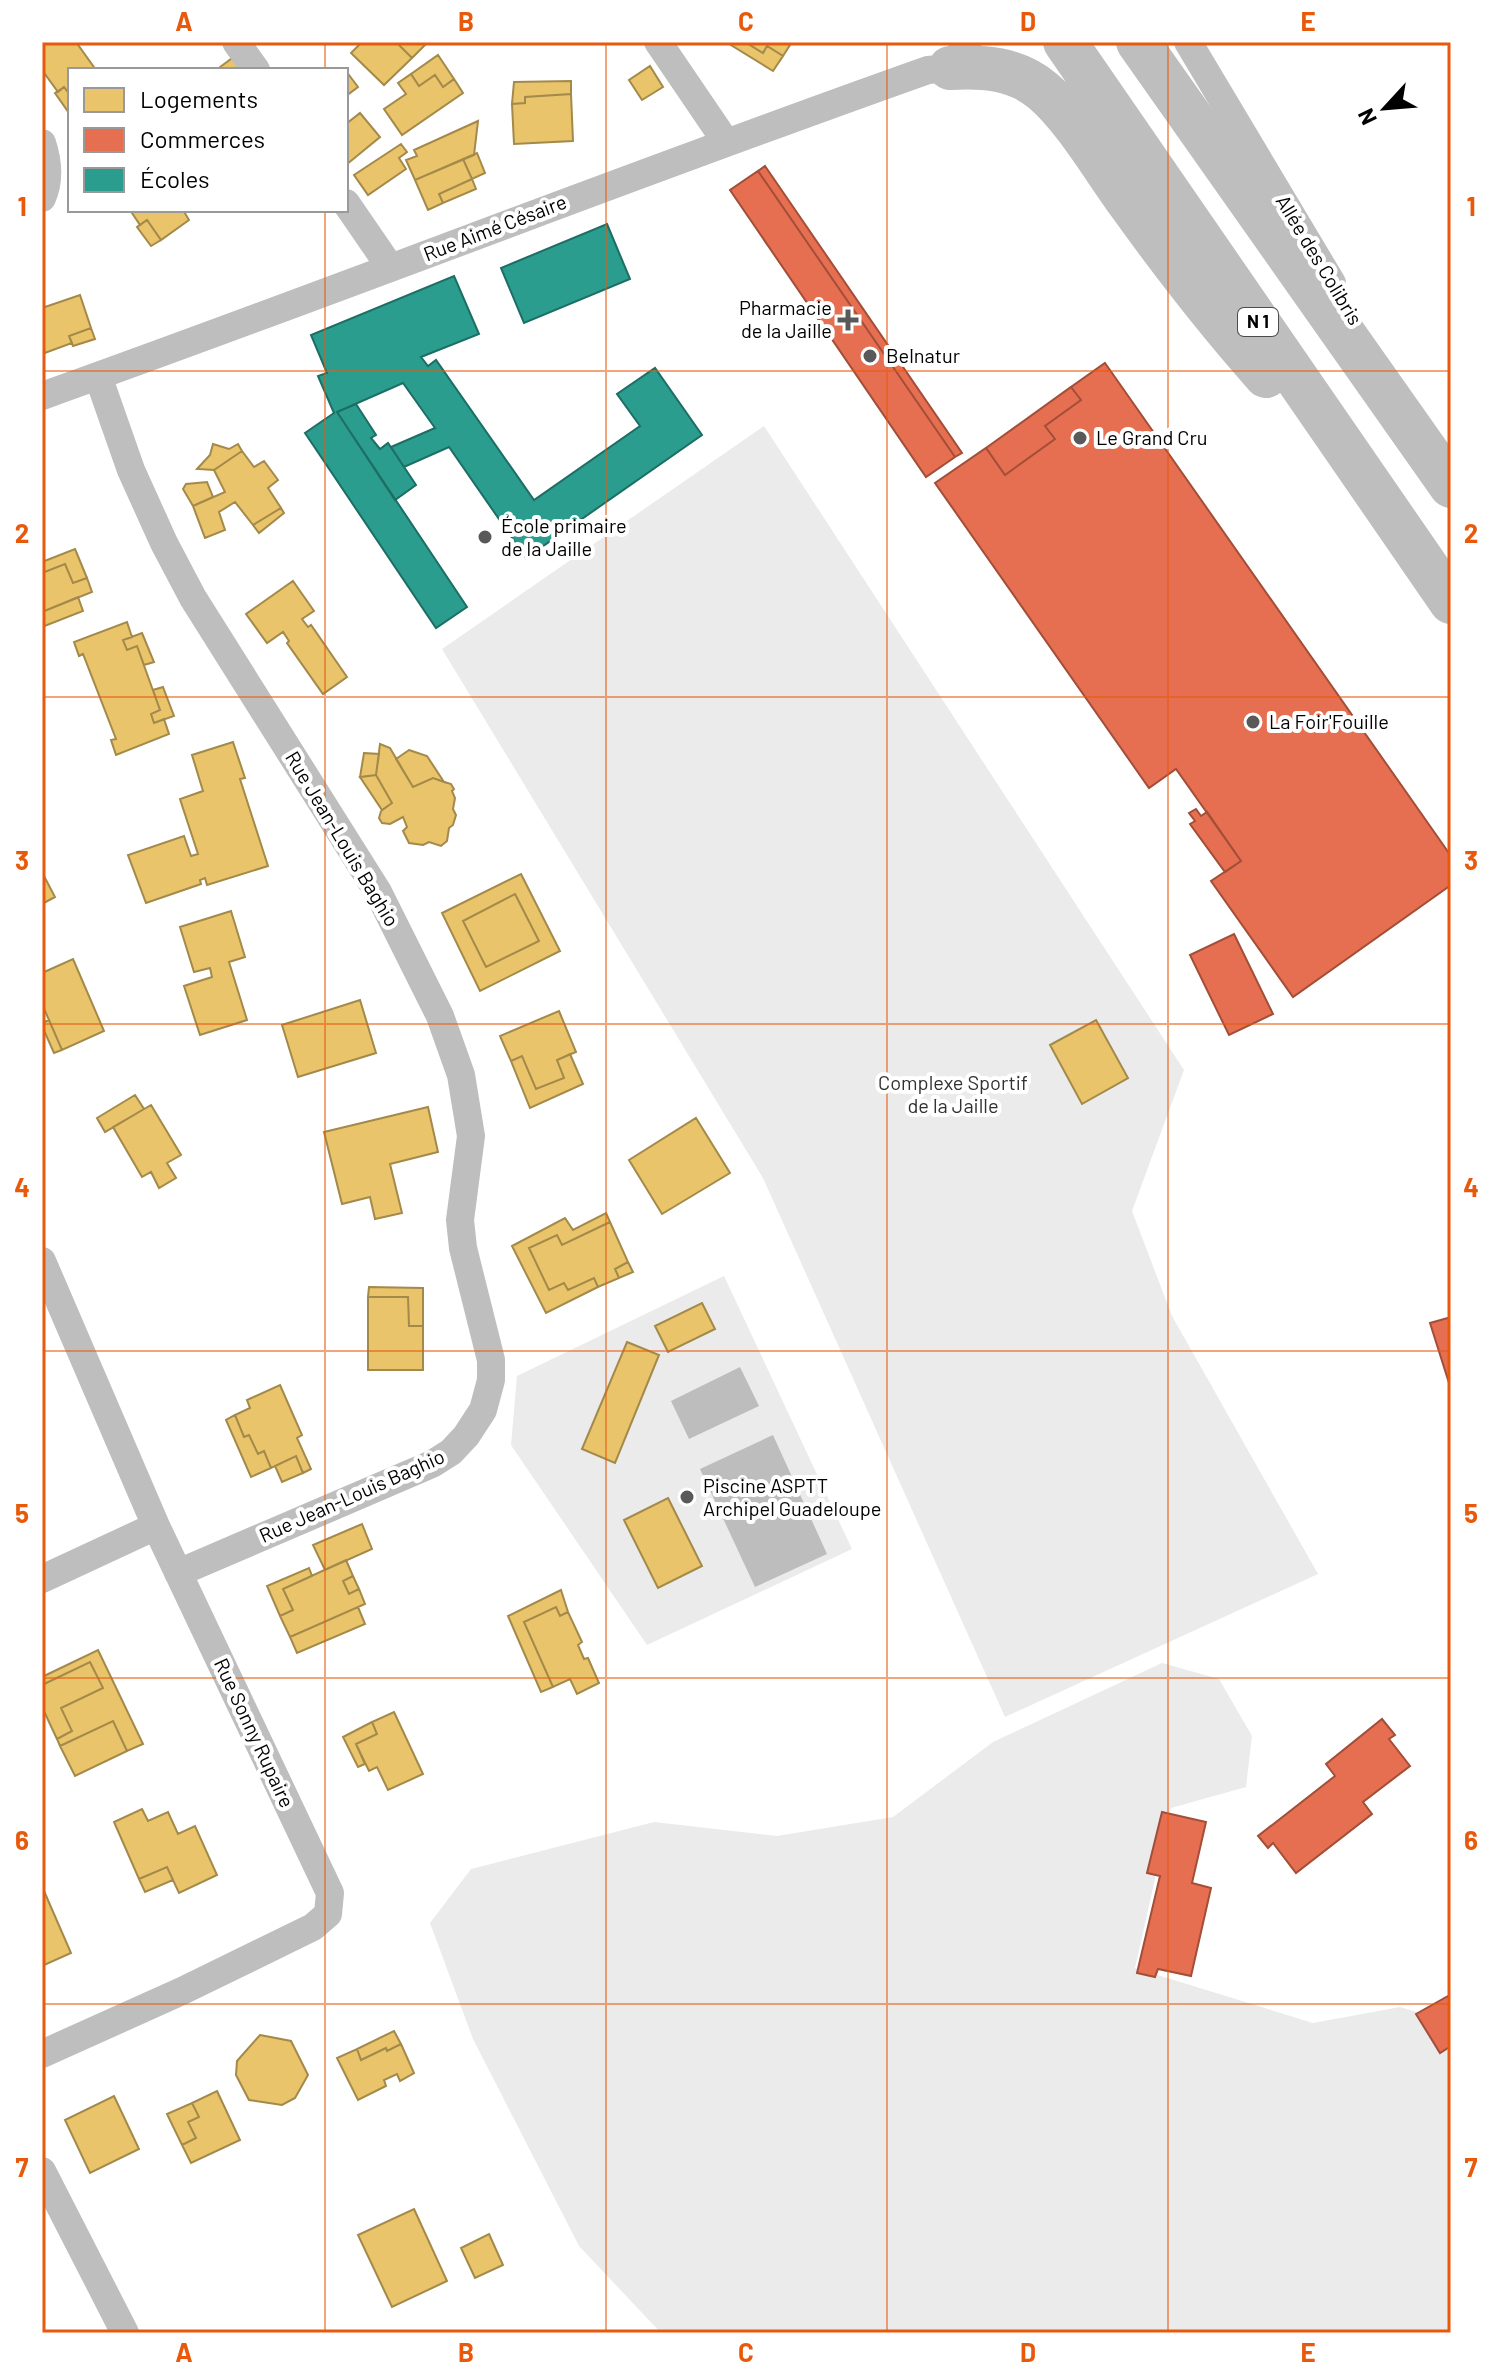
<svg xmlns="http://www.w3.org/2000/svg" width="1493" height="2375" font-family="Barlow,sans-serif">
<rect width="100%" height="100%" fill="#fff"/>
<path fill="#ebebeb" d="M764 426 1184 1070 1132 1211 1172 1316 1318 1574 1005 1717 763 1178 442 649Z
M724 1276 852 1549 647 1645 511 1445 517 1376Z
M1162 1663 1219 1679 1252 1736 1246 1787 1171 1808 1135 1968 1313 2023 1400 2007 1451 2022V2333H661L579 2246 473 2039 430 1923 471 1869 654 1822 777 1836 893 1817 993 1742Z"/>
<path fill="#bdbdbd" d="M740 1367 759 1406 689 1439 671 1401Z
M773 1435 827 1554 755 1587 700 1469Z"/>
<path fill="#e9c46a" stroke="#a3894a" stroke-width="2" fill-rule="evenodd" d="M42 42H76L96 70H70V95L64 87 58 92 42 70Z
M362 42H396L412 58 384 85 351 53Z
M396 42H426L427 43 412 58Z
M726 42H745L763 53 767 46 783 56 773 71Z
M745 42H792L783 56 767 46 763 53Z
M438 55 454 79 443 87 435 75 419 86 411 74Z
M235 56 245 70H219L220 67Z
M650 66 663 87 642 100 629 80Z
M346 71 358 87 346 96Z
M411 74 419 86 435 75 443 87 454 79 463 93 402 135 384 109 406 94 398 83Z
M571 81V94L525 97V103L512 104 514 82Z
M64 87 70 95 69 113 55 93Z
M571 94 573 141 514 144 512 104 525 103V97Z
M360 113 380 137 346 165V124Z
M478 121 474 155 415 180 406 160 417 156 414 150Z
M401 144 407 152 399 158 406 169 368 195 354 175Z
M477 153 485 173 472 179 463 159Z
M463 159 472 179 439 194 443 203 428 210 415 180Z
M472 179 476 189 443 203 439 194Z
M130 210H183L189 220 161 240 147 220 140 225Z
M147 220 161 240 151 246 137 227Z
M80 295 91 328 69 336 72 343 42 354V308Z
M91 328 95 339 73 346 69 336Z
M213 444 229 449 238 444 242 451 214 470 197 469 210 455Z
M242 451 254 467 264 461 278 480 268 488 281 508 253 525 235 502 219 512 225 530 205 538 193 506 225 492 214 470Z
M207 482 213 497 193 506 183 489 186 484Z
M281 508 284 513 259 533 253 525Z
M75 549 87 578 73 583 65 564 42 573V562Z
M65 564 73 583 87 578 92 592 42 612V573Z
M293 581 314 611 302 619 308 627 311 625 347 677 323 694 287 643 289 641 283 632 267 643 246 614Z
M78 597 83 611 42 627V612Z
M127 622 132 637 123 640 127 650 137 646 160 710 151 714 154 723 164 719 169 734 116 755 111 740 116 739 83 654 79 656 74 642Z
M142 633 154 662 144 665 137 646 127 650 123 640Z
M163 687 174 716 154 723 151 714 160 710 153 690Z
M233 742 245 778 240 779 268 866 207 885 205 878 200 880 201 884 146 903 128 855 184 836 191 856 198 854 180 799 203 791 192 755Z
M380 744 390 748 413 787 433 778 451 784 454 789 452 791 455 798 453 809 456 815 453 825 449 828 447 841 441 846 429 842 423 845 409 843 403 831 407 827 403 817 390 824 382 823 379 818 381 811 392 803 376 775Z
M409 750 427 756 444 782 433 778 413 787 396 759Z
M364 753 379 754 376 775 360 777Z
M376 775 392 803 382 810 360 777Z
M521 874 560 951 480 991 442 913ZM515 894 539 941 486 967 463 921Z
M44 876 55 897 42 904V877Z
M515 894 539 941 486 967 463 921Z
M231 911 245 957 229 962 247 1020 200 1035 184 986 212 977 210 968 194 972 180 927Z
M73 959 104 1031 62 1050 42 1004V973Z
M360 1000 376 1053 298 1077 282 1025Z
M559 1011 576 1052 557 1060 564 1078 536 1089 522 1056 511 1061 500 1036Z
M49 1020 62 1050 54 1053 42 1026V1023Z
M1096 1020 1128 1078 1082 1104 1050 1045Z
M570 1054 583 1084 530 1108 511 1061 522 1056 536 1089 564 1078 557 1060Z
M135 1095 144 1109 105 1132 97 1118Z
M151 1105 181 1155 167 1163 176 1178 159 1188 151 1172 142 1177 113 1127Z
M428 1107 438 1152 390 1164 402 1213 375 1219 370 1197 342 1204 324 1132Z
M696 1118 730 1173 662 1214 629 1160Z
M606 1213 610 1222 562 1245 557 1235 529 1248 549 1290 564 1283 568 1290 594 1278 598 1287 546 1313 512 1246 565 1218 573 1230Z
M610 1222 628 1262 615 1269 619 1278 598 1287 594 1278 568 1290 564 1283 549 1290 529 1248 557 1235 562 1245Z
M628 1262 633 1272 619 1278 615 1269Z
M369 1287 423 1288V1326H409L408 1297H368Z
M368 1297H408L409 1326H423V1370H368Z
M702 1303 715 1329 668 1352 655 1326Z
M627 1342 659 1355 615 1463 582 1449Z
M280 1385 302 1435 297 1438 311 1469 303 1473 296 1456 271 1468 264 1451 258 1454 249 1435 244 1437 235 1415 250 1408 247 1400Z
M235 1415 244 1437 249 1435 258 1454 264 1451 271 1468 251 1477 226 1420Z
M296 1456 303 1473 282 1482 275 1466Z
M668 1498 702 1566 658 1588 624 1520Z
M362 1524 372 1549 325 1570 313 1545Z
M346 1560 353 1576 343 1581 349 1594 359 1589 365 1604 290 1637 280 1616 293 1610 283 1589Z
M309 1568 312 1576 283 1589 293 1610 280 1616 267 1586Z
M353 1576 359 1589 349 1594 343 1581Z
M561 1590 568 1612 560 1616 556 1607 524 1622 553 1687 541 1692 508 1616Z
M358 1607 365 1624 297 1653 290 1637Z
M556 1607 560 1616 568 1612 582 1642 578 1645 584 1659 588 1658 599 1683 577 1694 570 1679 553 1687 524 1622Z
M98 1650 143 1744 127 1751 113 1721 60 1746 57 1739 72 1731 61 1708 103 1688 90 1662 42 1685V1677Z
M90 1662 103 1688 61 1708 72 1731 57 1739 42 1707V1685Z
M394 1712 423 1774 388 1790 377 1767 369 1771 356 1744 377 1734 372 1722Z
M113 1721 127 1751 75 1776 60 1746Z
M372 1722 377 1734 356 1744 365 1764 358 1767 343 1737Z
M142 1809 148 1821 168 1812 178 1834 195 1826 217 1875 179 1893 167 1867 139 1879 114 1822Z
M167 1867 173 1880 145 1892 139 1879Z
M44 1891 71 1953 42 1966V1892Z
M394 2031 401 2044 387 2051 386 2048 361 2060 357 2049Z
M260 2035 291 2041 308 2075 295 2098 282 2105 249 2100 236 2075 237 2061Z
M401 2044 414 2073 400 2081 397 2074 384 2080 386 2086 358 2100 337 2058 357 2049 361 2060 386 2048 387 2051Z
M217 2091 240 2140 191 2163 182 2145 196 2138 188 2122 199 2117 192 2103Z
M114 2096 139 2149 90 2173 65 2120Z
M192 2103 199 2117 188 2122 196 2138 182 2145 167 2114Z
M414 2209 447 2281 392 2307 358 2235Z
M489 2234 503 2265 475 2278 461 2248Z"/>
<path fill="#e76f51" stroke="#a24e39" stroke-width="2" d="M765 166 962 453 955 457 758 171Z
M758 171 955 457 926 477 730 190Z
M1105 363 1451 856V885L1293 997 1211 881 1241 861 1176 769 1149 788 935 483 986 448 1005 475 1055 439 1045 426 1081 400 1071 387Z
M1071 387 1081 400 1045 426 1055 439 1005 475 986 448Z
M1196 809 1201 816 1207 812 1241 861 1225 872 1190 824 1195 821 1189 813Z
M1234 934 1273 1014 1229 1035 1190 955Z
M1451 1317V1383H1449L1430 1323Z
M1382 1719 1395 1735 1389 1739 1410 1766 1363 1802 1372 1814 1296 1873 1273 1843 1268 1848 1258 1836 1335 1776 1326 1764Z
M1162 1812 1206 1822 1192 1883 1211 1888 1191 1976 1158 1969 1155 1977 1137 1973 1160 1876 1147 1873Z
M1448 1996 1451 2001V2046L1440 2053 1416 2014Z"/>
<path fill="#2a9d8f" stroke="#1d6e64" stroke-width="2" d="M607 224 630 279 524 323 501 268Z
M454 276 479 334 421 357 428 366 436 360 534 500 640 426 617 394 655 368 702 435 526 558 449 447 404 467 391 447 435 428 403 383 337 412 467 607 436 628 305 433 334 413 318 376 327 373 311 335Z
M356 404 376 435 371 438 380 449 388 443 416 485 395 500 337 412Z"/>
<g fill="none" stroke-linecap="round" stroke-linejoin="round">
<path stroke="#bebebe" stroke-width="28" d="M236 42 256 70
M658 42 726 142
M1188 42 1332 283
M42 143C48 161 50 180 42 198
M346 203 390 267
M98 376 131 470 164 543 193 598 378 892 440 1016 461 1075 471 1136 460 1220 463 1248 491 1360V1380L483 1410 466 1436 451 1452 432 1464 178 1573
M42 396C339 290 631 175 928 70L950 68 968 42
M42 1261 156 1526 330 1893 328 1914 313 1927 182 1991 42 2054
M42 1579 156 1526
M42 2171 125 2333"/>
<path stroke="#bebebe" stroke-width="44" d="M1065 42 1451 602
M1138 42 1451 486
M950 68C983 66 1016 68 1043 91 1074 117 1104 169 1129 203 1172 263 1217 321 1266 376"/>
</g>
<path fill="none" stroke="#e8590c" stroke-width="2" stroke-opacity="0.55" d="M325 42V70M606 42V2333M887 42V2333M1168 42V2333M325 210V2333M42 371H1451M42 697H1451M42 1024H1451M42 1351H1451M42 1678H1451M42 2004H1451"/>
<g fill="#595959" stroke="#fff" stroke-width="3">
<path d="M844 308h8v8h8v8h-8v8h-8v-8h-8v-8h8z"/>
<circle cx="870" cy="356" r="8"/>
<circle cx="1080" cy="438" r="8"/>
<circle cx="485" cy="537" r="8"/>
<circle cx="1253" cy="722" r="8"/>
<circle cx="687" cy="1497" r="8"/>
</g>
<g text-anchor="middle" stroke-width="8" stroke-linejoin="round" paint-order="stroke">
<rect fill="#fff" stroke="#4c4c4c" stroke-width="2" x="1238" y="308" width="40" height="28" rx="6"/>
<g font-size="18" font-weight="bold" fill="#000">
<text x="1258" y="328">N 1</text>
</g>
<g font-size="20" fill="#000" stroke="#fff">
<text transform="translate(495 228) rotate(-21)" y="7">Rue Aimé Césaire</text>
<text transform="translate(1319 260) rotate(59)" y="7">Allée des Colibris</text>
<text transform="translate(342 839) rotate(59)" y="7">Rue Jean-Louis Baghio</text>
<text transform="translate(352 1496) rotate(-24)" y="7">Rue Jean-Louis Baghio</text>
<text transform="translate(254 1733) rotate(65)" y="7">Rue Sonny Rupaire</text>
</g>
<g font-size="20" fill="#000" stroke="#fff" text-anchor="start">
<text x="832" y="315" text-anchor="end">Pharmacie<tspan x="832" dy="23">de la Jaille</tspan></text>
<text x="886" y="363">Belnatur</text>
<text x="1096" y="445">Le Grand Cru</text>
<text x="501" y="533">École primaire<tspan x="501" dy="23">de la Jaille</tspan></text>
<text x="1269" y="729">La Foir'Fouille</text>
<text x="703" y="1493">Piscine ASPTT<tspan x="703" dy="23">Archipel Guadeloupe</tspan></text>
</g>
<g font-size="20" fill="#313131" stroke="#fff">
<text x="953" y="1090">Complexe Sportif<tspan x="953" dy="23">de la Jaille</tspan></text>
</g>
</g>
<rect width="1493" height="2375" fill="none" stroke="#ffffff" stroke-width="88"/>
<rect x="68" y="68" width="280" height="144" fill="#ffffff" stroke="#999999" stroke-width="2"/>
<rect x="84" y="88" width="40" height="24" fill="#e9c46a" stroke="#999999" stroke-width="2"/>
<text x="140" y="108" font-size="24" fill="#000000">Logements</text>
<rect x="84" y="128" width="40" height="24" fill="#e76f51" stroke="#999999" stroke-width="2"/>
<text x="140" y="148" font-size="24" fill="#000000">Commerces</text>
<rect x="84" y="168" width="40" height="24" fill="#2a9d8f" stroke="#999999" stroke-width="2"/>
<text x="140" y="188" font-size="24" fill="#000000">Écoles</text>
<g transform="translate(1385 108) rotate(244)" stroke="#ffffff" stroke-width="6" paint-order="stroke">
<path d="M0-6L14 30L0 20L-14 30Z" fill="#000000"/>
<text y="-12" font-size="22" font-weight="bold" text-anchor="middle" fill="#000000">N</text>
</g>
<rect x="44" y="44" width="1405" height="2287" fill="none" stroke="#e8590c" stroke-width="3"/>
<g font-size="26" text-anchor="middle" font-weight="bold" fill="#e8590c">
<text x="184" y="31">A</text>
<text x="466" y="31">B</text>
<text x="746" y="31">C</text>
<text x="1028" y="31">D</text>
<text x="1308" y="31">E</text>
<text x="22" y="216">1</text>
<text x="1471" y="216">1</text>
<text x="22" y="543">2</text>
<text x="1471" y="543">2</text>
<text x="22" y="870">3</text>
<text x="1471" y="870">3</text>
<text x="22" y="1197">4</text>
<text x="1471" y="1197">4</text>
<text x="22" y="1523">5</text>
<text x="1471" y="1523">5</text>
<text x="22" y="1850">6</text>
<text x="1471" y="1850">6</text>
<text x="22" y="2177">7</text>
<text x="1471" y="2177">7</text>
<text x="184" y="2362">A</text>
<text x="466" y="2362">B</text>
<text x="746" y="2362">C</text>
<text x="1028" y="2362">D</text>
<text x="1308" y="2362">E</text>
</g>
</svg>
